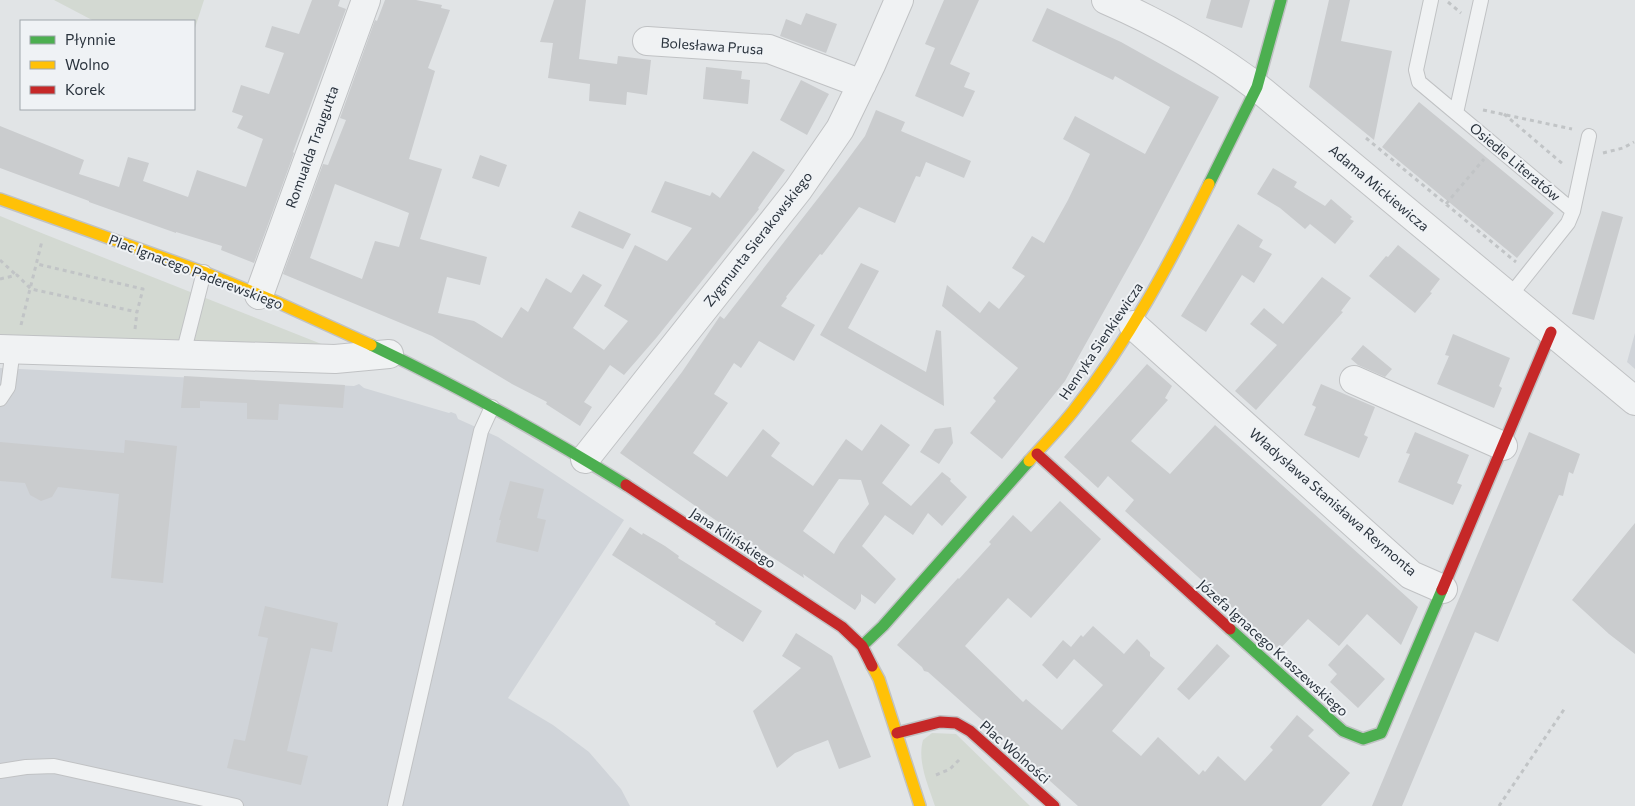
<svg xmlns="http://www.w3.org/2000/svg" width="1635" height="806" font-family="Commissioner,sans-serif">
<rect width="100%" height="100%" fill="#e1e4e6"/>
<path fill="#d0d4d9" d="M1635 333V369L1627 362Z
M0 368 354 386 359 384 364 388 449 413 451 412 456 414 458 419 498 437 624 520 508 698 553 725 589 752 621 789 630 806H0Z"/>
<path fill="#d3d9d2" d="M54 0H204L194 31V21H94Z
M0 216 44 234 334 349 0 338Z
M932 733 956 734 1030 806H935C928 785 917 761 923 740Z"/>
<path fill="#caccce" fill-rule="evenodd" d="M312 0H340L338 6 346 9 293 152 294 153 254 263 221 250 222 246 176 232V233L89 202V201L0 168V126L84 160 79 174 119 187 128 157 149 163 143 181 188 197 197 170 246 187 263 139 237 128 243 116 232 112 241 85 269 94 284 53 265 47 272 26 299 34Z
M385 0H416L442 5 441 8 450 10 428 68 435 71 409 159 442 169 420 239 487 257 480 285 447 277 438 313 474 321 502 338 521 307 528 312 546 278 571 293 583 274 602 285 573 328 604 350 628 321 604 306 635 245 667 261 692 228 651 212 665 181 710 196 712 192 720 198 753 151 785 170 758 208 759 209 725 252 657 337 624 375 610 365 584 402 592 407 580 426 546 404 547 402 512 384 432 336 283 274 323 164 328 165 346 120 340 118 375 20 377 21ZM335 184 409 213 399 247 375 241 362 279 310 258Z
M554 0H586L579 59 617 64 618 56 651 60 647 95 627 92 626 105 589 101 590 84 548 78 553 43 540 42Z
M944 0H979L950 64 970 73 964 87 975 91 963 117 915 96 935 48 925 44Z
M1211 0H1250L1242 28 1206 18Z
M1329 0H1350L1341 41 1392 51 1374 140 1309 87Z
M1047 8 1121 42 1219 97 1143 241 1065 381 1002 459 970 433 996 401 993 398 1018 368 942 306 947 285 980 313 989 301 999 309 1025 276 1012 268 1032 236 1044 243 1068 200 1090 154 1063 139 1075 116 1145 154 1170 107 1115 76 1113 80 1032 41Z
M806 13 837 24 826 53 780 36 786 19 801 25Z
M706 67 742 71 741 79 750 80 748 104 703 99Z
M801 80 829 94 807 135 780 120Z
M1419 102 1554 213 1517 258 1382 147Z
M876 110 905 122 901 131 971 161 964 178 926 162 920 177 916 176 895 223 859 207 822 255 820 254 786 297 787 298 781 306 815 325 794 361 759 341 741 368 734 363 714 394 728 403 693 453 727 477 763 429 780 443 771 456 813 486 846 439 862 451 881 424 910 445 882 483 911 506 942 472 951 479 950 481 967 497 942 526 928 513 913 535 885 515 862 546 896 579 875 604 861 594V601L855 610 803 574 804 578 714 519 620 453 682 372 720 316 724 319 837 174 865 136ZM839 479 861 480 869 504 840 543 834 554 803 531Z
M480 155 507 165 499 187 472 178Z
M1273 168 1297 182 1294 187 1325 206 1331 199 1352 217 1350 219 1354 221 1335 244 1310 224 1305 229 1280 208 1257 194Z
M579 211 631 234 623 249 571 227Z
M1602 211 1623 217 1594 320 1572 314Z
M1238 224 1263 240 1259 247 1272 254 1254 283 1242 275 1206 332 1181 316Z
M1398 245 1440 279 1430 292 1432 293 1415 313 1369 276 1386 256 1388 257Z
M861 263 879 271 848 328 926 372 936 330 941 331 944 406 820 335Z
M1322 277 1351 298 1341 311 1343 312 1256 410 1235 391 1277 345 1250 324 1264 308 1283 324Z
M1453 334 1510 358 1499 386 1502 388 1494 408 1437 384 1449 356 1445 355Z
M1363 345 1392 369 1385 377 1358 365 1351 359Z
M1147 364 1172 386 1165 398 1168 400 1131 441 1170 474 1215 425 1418 607 1401 645 1367 614 1339 646 1308 619 1279 650 1125 511 1134 500 1108 476 1098 488 1064 457Z
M184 376 345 385 343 408 279 404 278 420 247 419V403L200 401V408H181Z
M1321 384 1375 407 1364 435 1368 437 1359 458 1304 435 1316 407 1312 405Z
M951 427 953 443 939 464 920 452 935 429Z
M1415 432 1469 455 1457 483 1462 485 1453 505 1398 482 1410 454 1406 453Z
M1529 432 1580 454 1573 474 1569 472 1563 496 1559 495 1498 642 1475 632 1402 806H1372Z
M125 440 177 446 163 583 111 578 119 494 58 487 52 497 41 501 30 495 25 483 0 481V442L124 453Z
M510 481 544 489 537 518 546 520 538 552 496 542 501 520H499Z
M1060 501 1101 539 1031 618 1008 598 965 646 1023 702 1026 699 1062 730 1103 685 1074 659 1057 679 1042 665 1063 640 1071 647 1081 635 1083 637 1093 626 1124 654 1137 639 1150 652V656L1165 668 1112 731 1141 756 1158 737 1199 775 1203 770 1205 772 1218 756 1245 781 1273 750 1270 747 1297 715 1314 730 1308 736 1350 773 1321 806H1078L955 696 928 672 924 671 922 667 897 645 958 578 959 579 991 544 989 542 1013 515 1031 532Z
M1635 523V654L1609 634 1572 600Z
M630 527 642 535 643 533 665 546 679 556 678 558 762 611 743 642 715 624 716 622 612 555Z
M265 606 338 623 332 652 311 648 287 751 308 756 301 785 227 768 234 739 245 741 268 638 258 636Z
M796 633 832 656 871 757 839 769 828 740 795 753 777 768 753 711 801 668 782 656Z
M1217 644 1230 656 1189 700 1177 689Z
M1347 644 1385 679 1358 708 1330 682 1337 674 1328 665Z"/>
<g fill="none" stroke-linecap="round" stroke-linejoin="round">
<g stroke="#c0c2c4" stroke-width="16">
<path id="lane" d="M1431 0 1416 70 1419 82 1573 211
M1456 113 1481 0
M1509 297 1568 223 1573 211 1589 136
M183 354 204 272
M0 399 8 387 13 349
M0 771 26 767 54 766 236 806
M395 806 481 431 492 407"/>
</g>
<g stroke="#c0c2c4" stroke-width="30">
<path id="street" d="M1106 0C1162 24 1209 51 1257 87L1635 401
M647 41 769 49 862 84
M259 295 366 0
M1133 325 1411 575 1443 589
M0 349 335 359 389 354
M1354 380 1503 446
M585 459 798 190 840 129 871 65 899 0"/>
</g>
<g stroke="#c0c2c4" stroke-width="14">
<path id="fast" d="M1209 184 1257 87 1281 0
M371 345C459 387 544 434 626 485
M1230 629 1343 731 1363 739 1381 733 1442 590
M862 646 883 626 1029 461"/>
</g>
<g stroke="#c0c2c4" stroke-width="14">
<path id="slow" d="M0 199 206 273 279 303 371 345
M1029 461C1044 444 1060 428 1074 410 1129 340 1170 263 1209 184
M872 666 879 679 920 806"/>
</g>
<g stroke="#c0c2c4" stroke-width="14">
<path id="jam" d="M1037 454 1230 629
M626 485 842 627 862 646 872 666
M1442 590 1551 332
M897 733 940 722 956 723 970 731 1054 806"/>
</g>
<path stroke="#c1c4c6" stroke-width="3" stroke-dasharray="4 4" stroke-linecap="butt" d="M1448 2 1461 13
M1483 110 1572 129
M1504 114 1564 165
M1366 138 1516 262
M1603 153 1623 148 1634 142
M1446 204 1484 159
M0 260 16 275
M0 279 17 275 31 289 137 312 143 289 37 264
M21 325 42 241
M135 329 137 312
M936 775 950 769 961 758
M1499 806 1565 708"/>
<use href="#lane" stroke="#f0f2f3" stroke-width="14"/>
<use href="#street" stroke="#f0f2f3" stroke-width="28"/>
<use href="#fast" stroke="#4caf50" stroke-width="11"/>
<use href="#slow" stroke="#ffc107" stroke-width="11"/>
<use href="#jam" stroke="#c62828" stroke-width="11"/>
</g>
<g text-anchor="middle" stroke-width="4" stroke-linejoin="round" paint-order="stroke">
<g font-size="14" fill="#2a333d" stroke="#eff2f5">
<text transform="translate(712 46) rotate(4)" y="5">Bolesława Prusa</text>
<text transform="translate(312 147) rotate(-70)" y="5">Romualda Traugutta</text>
<text transform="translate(1515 162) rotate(40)" y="5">Osiedle Literatów</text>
<text transform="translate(1379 188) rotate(40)" y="5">Adama Mickiewicza</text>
<text transform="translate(758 239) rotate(-52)" y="5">Zygmunta Sierakowskiego</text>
<text transform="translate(196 272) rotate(21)" y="5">Plac Ignacego Paderewskiego</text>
<text transform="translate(1101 341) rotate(-56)" y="5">Henryka Sienkiewicza</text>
<text transform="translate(1333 502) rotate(41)" y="5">Władysława Stanisława Reymonta</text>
<text transform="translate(733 538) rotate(33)" y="5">Jana Kilińskiego</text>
<text transform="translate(1273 648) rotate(42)" y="5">Józefa Ignacego Kraszewskiego</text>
<text transform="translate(1015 752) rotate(41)" y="5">Plac Wolności</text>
</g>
</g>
<rect x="20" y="20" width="175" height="90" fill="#eff2f5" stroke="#a0a6ab"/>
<rect x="30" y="36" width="25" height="8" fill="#4caf50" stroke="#a0a6ab"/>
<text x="65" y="45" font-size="15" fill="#2a333d">Płynnie</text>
<rect x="30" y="61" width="25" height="8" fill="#ffc107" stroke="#a0a6ab"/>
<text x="65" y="70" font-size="15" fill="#2a333d">Wolno</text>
<rect x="30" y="86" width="25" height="8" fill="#c62828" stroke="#a0a6ab"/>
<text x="65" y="95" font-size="15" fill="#2a333d">Korek</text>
</svg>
